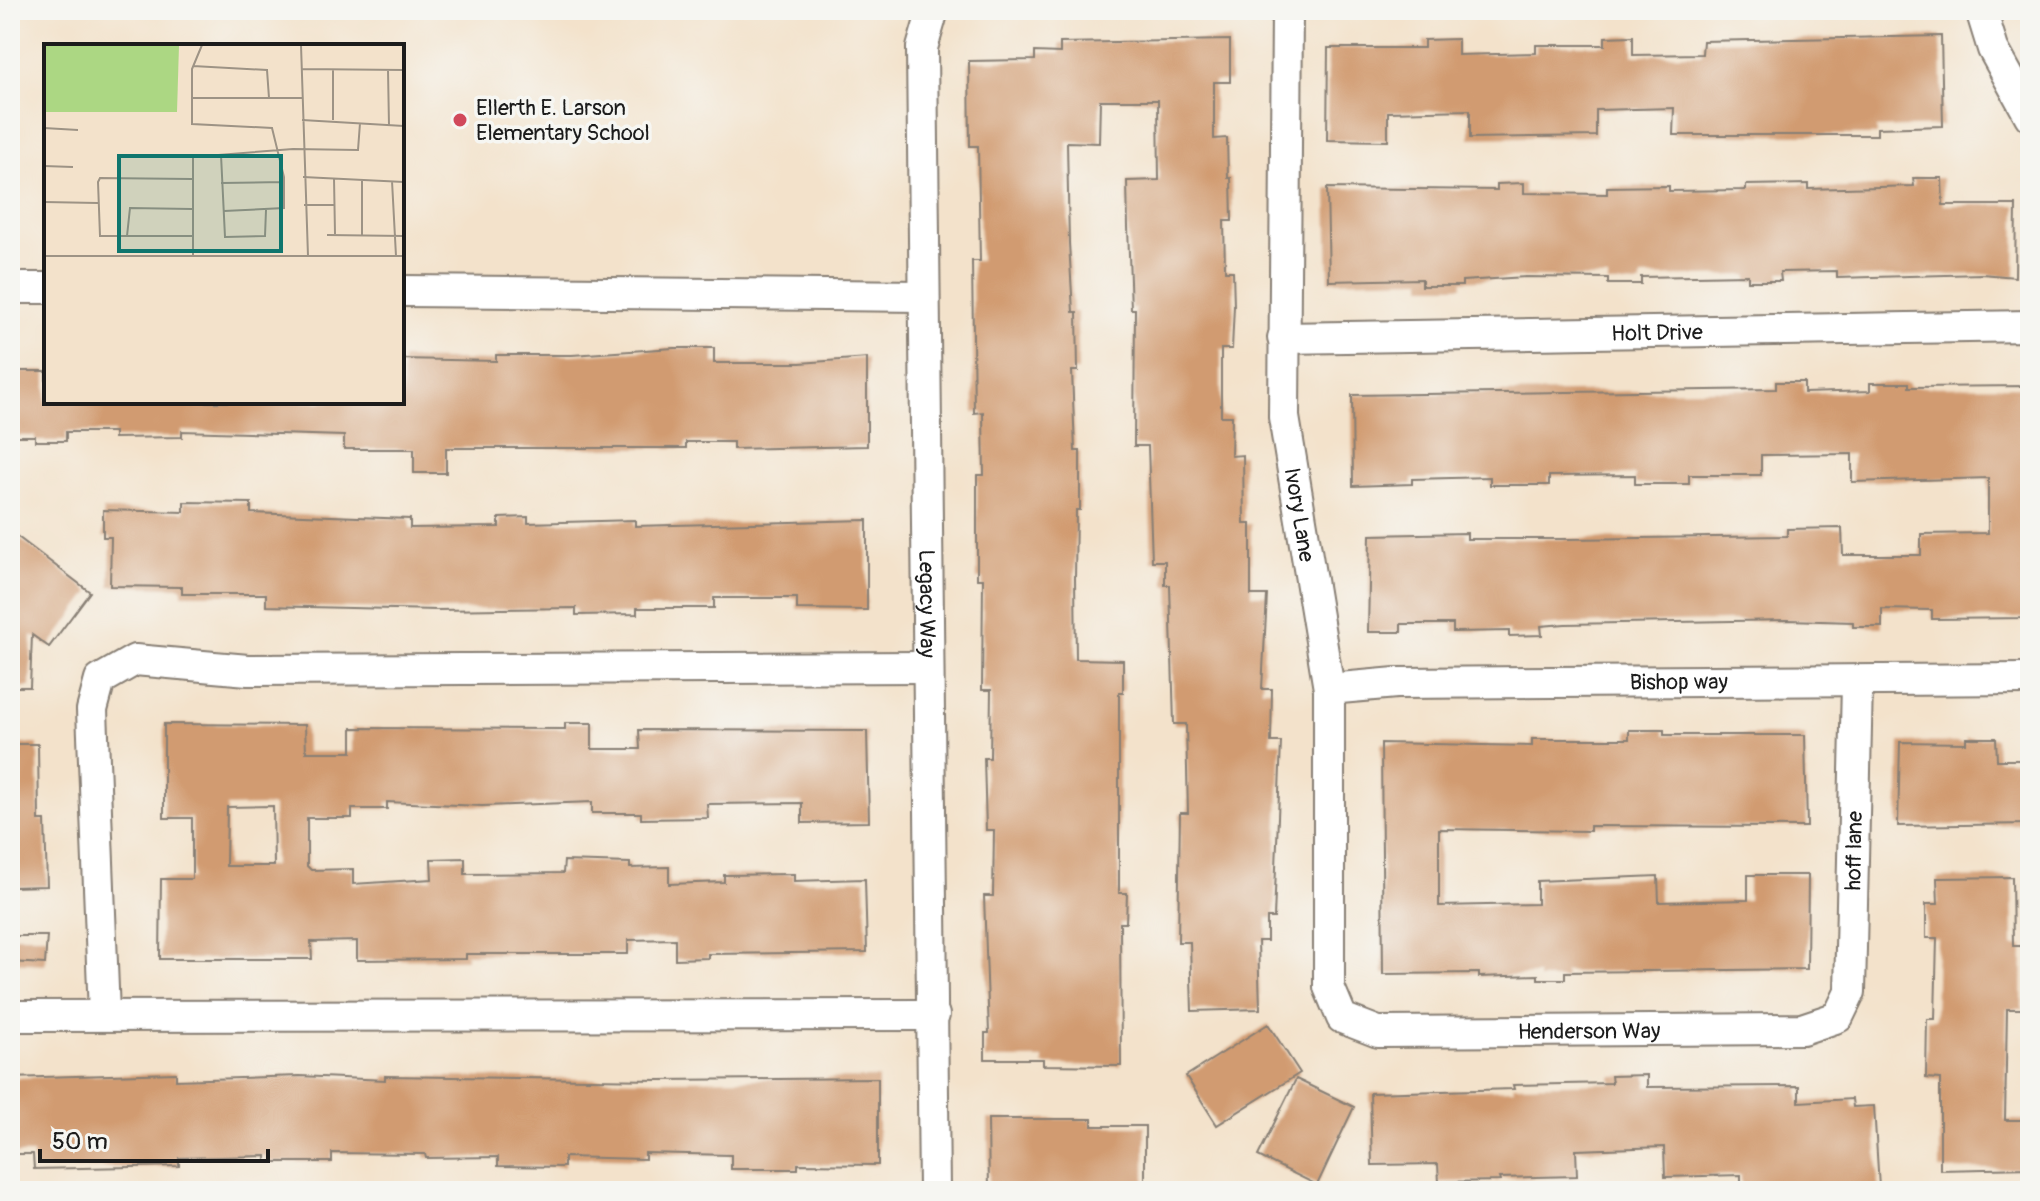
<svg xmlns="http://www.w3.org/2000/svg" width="2040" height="1201" font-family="Pangolin,sans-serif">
<rect width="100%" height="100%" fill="#f6f6f2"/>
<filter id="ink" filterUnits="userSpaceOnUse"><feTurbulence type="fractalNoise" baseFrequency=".0125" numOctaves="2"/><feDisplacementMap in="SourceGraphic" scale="16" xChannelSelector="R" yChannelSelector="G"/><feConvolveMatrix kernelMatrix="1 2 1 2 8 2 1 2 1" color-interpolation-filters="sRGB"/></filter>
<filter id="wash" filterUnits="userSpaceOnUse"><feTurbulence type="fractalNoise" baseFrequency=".006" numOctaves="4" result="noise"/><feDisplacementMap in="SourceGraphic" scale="32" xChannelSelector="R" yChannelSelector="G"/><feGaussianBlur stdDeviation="1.8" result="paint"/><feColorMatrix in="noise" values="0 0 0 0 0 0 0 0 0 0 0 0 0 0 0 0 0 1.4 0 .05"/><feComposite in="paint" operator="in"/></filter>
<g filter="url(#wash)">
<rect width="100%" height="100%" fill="#f3e2cb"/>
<g id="blocks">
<path fill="#d19b71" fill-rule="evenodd" d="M1633 36V55L1702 54 1703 41 1941 36 1943 126 1877 128V135H1673L1674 108 1596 110V136L1470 138V110L1388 112V141L1327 140 1328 48H1424V40L1458 39V55L1536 53V45H1605V37Z
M1230 40V82H1214V139L1227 138 1228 178H1231L1232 221H1224L1225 271H1233L1234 306 1232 349H1221V416H1232L1231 456 1243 455 1244 524H1251V595H1267L1262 689H1272L1271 742H1281L1274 918H1267V941H1258L1260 1009 1192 1011 1190 942H1178L1180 813H1188L1186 724H1174L1170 585H1165V561H1152L1148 446H1134L1135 309H1131L1128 227 1127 181 1159 180 1158 100H1100L1099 143 1067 142 1069 243 1073 312H1077L1078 371H1072L1075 451H1080V510H1076L1075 579 1076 659 1123 660V692H1119V893H1127L1126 923H1120L1121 1066 1043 1065V1059H985V1033H989L984 896H993L994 830H986L984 758H990L991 690H982L983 579H977V475H984L983 412 974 413 972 261H980L978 146H970L969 61 1035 60V52L1060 53V43Z
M1913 178H1942L1943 205H2016L2015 277 1982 274 1837 278V271L1780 272 1781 281H1748V275L1641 277V284H1608V278L1526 277 1462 281V286H1422V279L1329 281 1327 188 1497 190V184L1524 183V193L1607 194V187L1669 186V191L1746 190V185L1808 184V189L1914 186Z
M674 348H714V363H800L867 358V446L733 449V442H686V448H446V473H414V449H344V436L182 431V437L114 438V432H66V441H35V436H10V371H46V402H402V359L496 361V355H572Z
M1776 382H1804V393L1870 391V383H1909V387L2030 386V618L1932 619V610L1882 609V627H1853V622L1788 620 1565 624 1541 626 1542 635 1509 636V631L1453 632V624H1401V632H1368L1370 535 1467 533V539H1568L1787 536V529L1842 528 1843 555H1921V534L1988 533V478L1852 482V454L1761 455V475H1689V484H1635V475L1549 476V485H1490V477L1412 479V484L1353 486 1352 395 1776 389Z
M184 502 251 503V513L410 519V528L499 527V518L528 517V523L635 520V526L867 520V610L797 609V598H714V608H637V614L576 615V608L437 610 266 606V594H182V587L110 586 111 537H103V510L184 512Z
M10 531 90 592 49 647 32 635 30 687H10Z
M565 723H592V749H640L639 730 867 731 869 822 802 823V803L707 804 708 818 641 819V813H592V802L482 806 387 802V809H352V818H307V866L311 870 353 869V884L432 879 431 859 465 858V874L563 873 564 861 630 863V868L669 867V884L724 882V875L794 874V881L865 879 867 952 708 954V958L675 959V939L628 940V954H466V959L357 960V941L311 942 312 959H160L161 879H192V818H164V724L305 725 306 752H352V728L565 729ZM273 806 274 866H226L227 807Z
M1629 730H1664V735H1805L1807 827 1590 826V831L1439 829V906L1537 904V881L1658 876 1659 902 1748 900V875H1808L1807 969 1565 972V979H1538V975L1479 977V973L1383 974 1381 743 1532 746V739H1629Z
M1966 738H1996L1997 760H2026L2027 824 1898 826 1900 742 1966 743Z
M10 744H38L39 820H45L47 886 10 887Z
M2012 877 2013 946H2023L2022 1009H2007L2005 1120H2030V1168L1940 1170V1079L1926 1078 1927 1019H1935L1937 938H1926V904H1938L1937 878Z
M10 936H47L45 964 10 962Z
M1268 1024 1300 1073 1217 1125 1186 1076Z
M176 1073V1080L300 1076 385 1080V1076L659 1080 878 1078V1165L798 1164V1169H731V1155L645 1153V1159L564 1157V1167L498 1166V1157L426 1158 425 1154 332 1153V1162H266V1156L179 1158V1166L34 1169 33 1154H10V1078Z
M1647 1075V1087L1799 1086V1102L1852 1099 1853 1107 1874 1106 1879 1187 1823 1190 1822 1185H1741V1175L1665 1177 1664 1147 1576 1150 1577 1176 1499 1178 1500 1181 1439 1182 1438 1164 1372 1165 1370 1093 1514 1089 1513 1085 1612 1083 1611 1076Z
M1296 1079 1354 1107 1317 1185 1258 1156Z
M988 1119H1092V1126H1145V1191H989Z"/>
</g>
</g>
<g filter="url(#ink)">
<use href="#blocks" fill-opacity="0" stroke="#887f74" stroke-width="2"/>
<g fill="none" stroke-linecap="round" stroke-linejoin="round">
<g stroke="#887f74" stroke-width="34">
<g id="minor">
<path id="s1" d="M1287 10 1284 417 1329 689V987L1342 1018 1378 1032 1802 1029 1838 1017 1850 992 1857 683"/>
<path d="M1981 10 1993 49 2030 116"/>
<path id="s2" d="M931 17 922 48 934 1191"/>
<path d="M10 288H46"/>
<path d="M402 291 923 296"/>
<path id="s3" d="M1283 338 2030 326"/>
<path id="s4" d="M1329 689 1396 683 2030 679"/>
<path d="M104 1014 92 710 100 680 135 660 248 670 928 667"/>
<path d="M10 1016 934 1015"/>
</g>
</g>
<use href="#minor" stroke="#fff" stroke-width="30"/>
</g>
</g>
<circle fill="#d1495b" stroke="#f6f6f2" stroke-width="3" cx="460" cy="120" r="8"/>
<g text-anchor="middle" stroke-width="7" stroke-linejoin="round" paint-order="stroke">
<g font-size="22" fill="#1c1c1c" stroke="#f6f6f2" text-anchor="start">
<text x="476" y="115">Ellerth E. Larson<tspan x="476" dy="25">Elementary School</tspan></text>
</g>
<g font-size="22" fill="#1c1c1c" stroke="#f6f6f2">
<text dy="8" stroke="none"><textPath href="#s3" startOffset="374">Holt Drive</textPath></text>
<text dy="8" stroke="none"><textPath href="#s1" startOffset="506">Ivory Lane</textPath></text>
<text dy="8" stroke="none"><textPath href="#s2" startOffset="588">Legacy Way</textPath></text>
<text dy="8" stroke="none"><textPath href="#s4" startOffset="350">Bishop way</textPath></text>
<text dy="8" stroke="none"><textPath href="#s1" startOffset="1684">hoff lane</textPath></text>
<text dy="8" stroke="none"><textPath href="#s1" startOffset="1264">Henderson Way</textPath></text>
</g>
</g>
<g transform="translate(44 44)">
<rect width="360" height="360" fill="#f3e2cb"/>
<path d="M0 1H135L133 68H0Z" fill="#acd783"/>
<path fill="none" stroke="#9d9385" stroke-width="2" d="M158 1 148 25V80L228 84 240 133V164L180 167M257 1 264 212M149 22 223 26 225 54M257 25 360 26M344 26 345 82M148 54H258M258 76 360 82M289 76V26M0 84 34 86M177 111 181 193 221 192 222 166M149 113 249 105 314 106 316 79M149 113V212M0 122 29 123M259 133 360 138M290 134 291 190M148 135 56 134 54 138 56 192H149M318 137V192M348 137 352 212M177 139 240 138M0 158 54 159M260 161H290M283 191 360 192M83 192 86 164 148 165M0 212H360"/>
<path fill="#0f766e" fill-opacity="0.15" stroke="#0f766e" stroke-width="4" d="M75 112H237V207H75Z"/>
<rect width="360" height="360" fill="none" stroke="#1c1c1c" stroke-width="4"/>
</g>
<rect width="2040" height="1201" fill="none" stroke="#f6f6f2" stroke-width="40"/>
<path d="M40 1149v12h228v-12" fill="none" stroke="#1c1c1c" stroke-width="4"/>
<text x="52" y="1149" font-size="24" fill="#1c1c1c" stroke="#f6f6f2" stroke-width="6" paint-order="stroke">50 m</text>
</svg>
